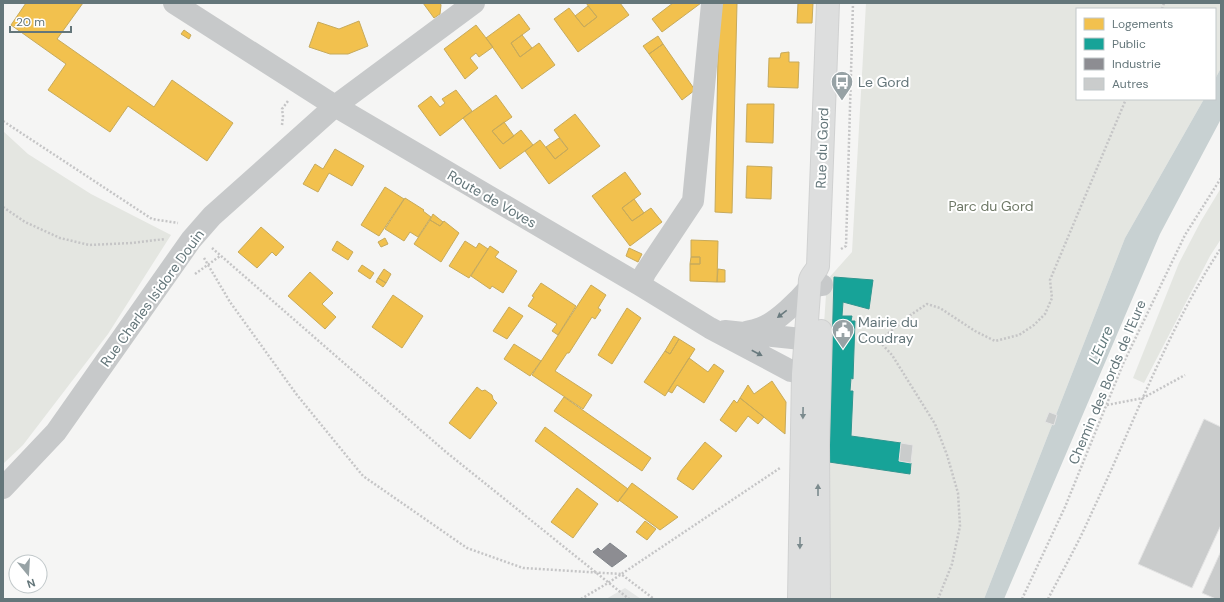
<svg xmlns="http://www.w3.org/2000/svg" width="1224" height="602" font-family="'DM Sans',sans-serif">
<rect width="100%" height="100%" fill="#f5f5f4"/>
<path fill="#e5e6e5" d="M625 588 641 599H606Z"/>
<path fill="#e4e6e1" d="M866 3H1221V68L1215 79V9H1077V99H1204L1125 238 984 599H830V475L814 471 827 280 852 252Z
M3 131 28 154 91 194 171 235 108 334 23 445 3 464Z
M1221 188V239L1210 256 1144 383 1133 378 1179 263 1201 221Z"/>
<path fill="#c8d1d2" d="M1221 68V119L1160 234 1004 599H984L1125 238 1204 99H1215V79Z"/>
<path fill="#f2c14e" stroke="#c7aa5b" d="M26 3H83L57 39 154 107 172 80 233 123 207 161 128 106 110 132 48 90 66 64 11 25Z
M423 3H440L441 5 440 14 434 18Z
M586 3H620L629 15 578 52 554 19 569 8 584 27 597 17Z
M673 3H701L662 32 652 19Z
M719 3H737L732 213 715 212Z
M798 3H813L812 23H797Z
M588 6 597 17 584 27 575 16Z
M519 14 530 29 511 43 520 57 539 43 555 65 522 89 486 38Z
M359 21 368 46 348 54H330L309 47 318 22 339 29Z
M476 25 493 47 479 57 476 53 470 58 478 68 465 79 444 49Z
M184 30 191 35 189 39 181 34Z
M522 35 532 48 520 57 511 43Z
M658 36 663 44 649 54 643 46Z
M663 44 695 90 682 100 649 54Z
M789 52V62H799L798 88 768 87 769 58H780L781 53Z
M456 90 472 111 440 136 418 106 431 96 440 107 445 103 442 99Z
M496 95 512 117 492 131 503 144 521 130 533 145 500 169 463 118Z
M747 104H774L773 143 746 142Z
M575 114 600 146 549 184 525 151 540 140 555 159 568 149 554 130Z
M504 122 514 136 503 144 492 131Z
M559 138 568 149 555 159 546 147Z
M335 149 364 166 352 186 329 173 318 192 303 184 315 164 323 169Z
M747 166 772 167 771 199 746 198Z
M625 172 641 194 622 208 632 221 651 208 662 222 630 246 592 196Z
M385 187 404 199 379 236 361 225Z
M405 198 424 210 423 211 431 217 418 237 410 232 404 241 385 229Z
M634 199 644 213 632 221 622 208Z
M433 214 443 222 440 226 430 220Z
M430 220 440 226 444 221 459 233 441 262 414 244Z
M261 227 284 247 276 256 272 252 257 268 238 252Z
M385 238 388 244 381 247 378 242Z
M691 240 718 241 717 282 690 281V264H700V257H691Z
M337 241 353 252 348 260 332 250Z
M465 241 476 248 479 243 488 249 469 278 449 266Z
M490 246 499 252 495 257 517 271 503 293 492 286 490 289 471 276Z
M629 248 642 254 638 262 626 256Z
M691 257H700V264H690Z
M362 265 374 273 370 279 358 271Z
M384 269 391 274 386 283 378 278Z
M718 269 725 270V282H717Z
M310 272 333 293 322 304 336 317 325 329 288 296Z
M378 278 386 283 383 287 376 282Z
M541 283 576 306 558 335 552 331 557 324 528 306 534 297 532 296Z
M591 285 606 295 598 308 601 310 595 319 592 317 569 353H567L555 371 592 395 583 409 532 375Z
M393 295 423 316 402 348 372 327Z
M509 307 523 316 507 339 493 331Z
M627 308 641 318 612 364 598 355Z
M674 336 679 339 670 354 665 351Z
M679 339 695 349 665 396 644 382 665 351 670 354Z
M514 344 541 361 530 376 504 359Z
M689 358 708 372 714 364 724 371 704 403 677 385 672 393 668 391Z
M772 381 786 402 785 434 740 398 748 385 754 394Z
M477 387 482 391 485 390 492 395 493 399 497 403 470 439 449 423Z
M564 397 651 458 642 471 554 411Z
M740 398 764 417 758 424 748 416 736 432 720 420 734 400 737 403Z
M545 427 628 489 618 502 535 441Z
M705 442 722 456 693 490 677 479 681 471Z
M632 483 678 517 660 530 619 500Z
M577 488 598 504 573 538 551 522Z
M645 521 656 529 647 540 636 532Z"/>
<path fill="#17a398" stroke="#2e968f" d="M834 277 873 280 869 309 843 302 842 316H852L851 321H855L853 379 851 378 850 391H853L851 436 901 443 899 461 911 463 910 474 829 462Z"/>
<path fill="#8d8d92" stroke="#81868b" d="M610 543 627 556 612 567 593 552 598 548 601 551Z"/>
<path fill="#cacccc" stroke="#e4e4e4" d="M1049 412 1057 415 1054 425 1045 422Z
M1204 419 1221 427V525L1192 588 1138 564Z
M901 443 913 445 911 463 899 461Z
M1221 551V599H1216L1202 593Z"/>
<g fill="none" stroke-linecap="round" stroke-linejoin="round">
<g stroke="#d0d1d1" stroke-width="24">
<path id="major" d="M799 599 803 374 810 280C811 275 816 272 818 266L828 3
M819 599 818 445 821 331"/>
</g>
<path stroke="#c5c5c6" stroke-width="2.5" stroke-dasharray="2 2" stroke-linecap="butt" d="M1162 9 1164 3
M3 121 152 219 178 223
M282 125 283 116 282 109 288 101
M3 207 25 222 60 238 89 245 132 243 165 239
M212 248 446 452 629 599
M841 249 846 246 853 3
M204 258 230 302 297 395 363 476 467 548 523 568 621 574 654 599
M195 274 220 256
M1107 405 1143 398 1185 375
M581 599 608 583 780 468
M938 599 952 564 960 526 958 493 947 455 935 424 892 355 881 343 886 335 912 314 927 304 940 308 975 331 995 341 1019 335 1034 325 1045 314 1052 298 1050 280 1126 99
M1022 599 1065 507 1123 364 1185 235 1221 178
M1048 599C1063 570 1079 542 1092 512 1134 423 1167 330 1221 248"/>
<path stroke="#c7c9ca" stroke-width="22" d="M174 3 335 106 640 285 710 328 791 371 819 376
M640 285 645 273 693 201 712 4
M725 331 821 341
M746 332C751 331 756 330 761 328 777 322 799 300 810 287L822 285
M3 488 56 432 191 240 212 216 335 106 474 3"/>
<use href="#major" stroke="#dddede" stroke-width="22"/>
</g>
<defs><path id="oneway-solid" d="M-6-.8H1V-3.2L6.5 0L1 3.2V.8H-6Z"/></defs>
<g fill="#697a7e">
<use href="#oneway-solid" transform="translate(782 314) rotate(142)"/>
<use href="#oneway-solid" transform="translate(757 353) rotate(28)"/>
</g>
<g fill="#7c8b8e">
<use href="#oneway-solid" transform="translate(803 413) rotate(91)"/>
<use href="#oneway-solid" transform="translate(818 490) rotate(-90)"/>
<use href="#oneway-solid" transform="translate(800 543) rotate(91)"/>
</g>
<defs>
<g id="bus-pin" transform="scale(1.15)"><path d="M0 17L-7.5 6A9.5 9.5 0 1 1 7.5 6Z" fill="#97a2a5" stroke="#fff"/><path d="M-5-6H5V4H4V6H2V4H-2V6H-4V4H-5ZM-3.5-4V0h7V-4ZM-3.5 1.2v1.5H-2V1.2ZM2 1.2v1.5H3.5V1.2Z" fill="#fff"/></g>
<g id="civic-pin" transform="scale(1.15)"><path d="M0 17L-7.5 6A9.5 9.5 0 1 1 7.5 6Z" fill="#97a2a5" stroke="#fff"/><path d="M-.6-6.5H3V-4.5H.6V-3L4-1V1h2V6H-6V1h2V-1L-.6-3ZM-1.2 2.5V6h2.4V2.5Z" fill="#fff"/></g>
</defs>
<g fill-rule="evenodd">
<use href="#bus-pin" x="842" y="82"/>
<use href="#civic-pin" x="843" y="330"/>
</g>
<g text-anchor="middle" stroke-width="4" stroke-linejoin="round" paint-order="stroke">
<g font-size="14" fill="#64767a" stroke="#fff" text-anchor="start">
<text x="858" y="87">Le Gord</text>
<text x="858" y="327">Mairie du<tspan x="858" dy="16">Coudray</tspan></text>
</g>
<g font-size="14" fill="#64767a" stroke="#fff">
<text transform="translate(822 148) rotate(-88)" y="5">Rue du Gord</text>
<text transform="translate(492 199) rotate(30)" y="5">Route de Voves</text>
<text transform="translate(152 298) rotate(-54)" y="5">Rue Charles Isidore Douin</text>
<text transform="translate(1107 382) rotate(-67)" y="5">Chemin des Bords de l'Eure</text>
</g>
<g font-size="14" fill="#6e7866" stroke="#fff">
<text x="991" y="211">Parc du Gord</text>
</g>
<g font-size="15" font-style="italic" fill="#637b7d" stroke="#fff">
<text transform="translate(1101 345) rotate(-67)" y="5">L'Eure</text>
</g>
</g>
<rect width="1224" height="602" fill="none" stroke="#64767a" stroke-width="8"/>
<rect x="1076" y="8" width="140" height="92" fill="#ffffff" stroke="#c1c8ca"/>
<rect x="1084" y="18" width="20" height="12" fill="#f2c14e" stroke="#c1c8ca"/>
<text x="1112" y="28" font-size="12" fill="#64767a">Logements</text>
<rect x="1084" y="38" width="20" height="12" fill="#17a398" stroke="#c1c8ca"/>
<text x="1112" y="48" font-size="12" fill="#64767a">Public</text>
<rect x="1084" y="58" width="20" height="12" fill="#8d8d92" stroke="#c1c8ca"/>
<text x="1112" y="68" font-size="12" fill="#64767a">Industrie</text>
<rect x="1084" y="78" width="20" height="12" fill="#cacccc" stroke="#c1c8ca"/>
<text x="1112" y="88" font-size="12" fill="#64767a">Autres</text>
<g transform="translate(28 574) rotate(162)"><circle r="19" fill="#ffffff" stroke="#c1c8ca"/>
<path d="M0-3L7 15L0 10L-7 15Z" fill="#97a2a5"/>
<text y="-6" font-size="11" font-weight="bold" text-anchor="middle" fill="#64767a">N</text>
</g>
<path d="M10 26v6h61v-6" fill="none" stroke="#64767a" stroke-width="2"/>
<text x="16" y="26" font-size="12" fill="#64767a" stroke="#ffffff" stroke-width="3" paint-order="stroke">20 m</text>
</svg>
